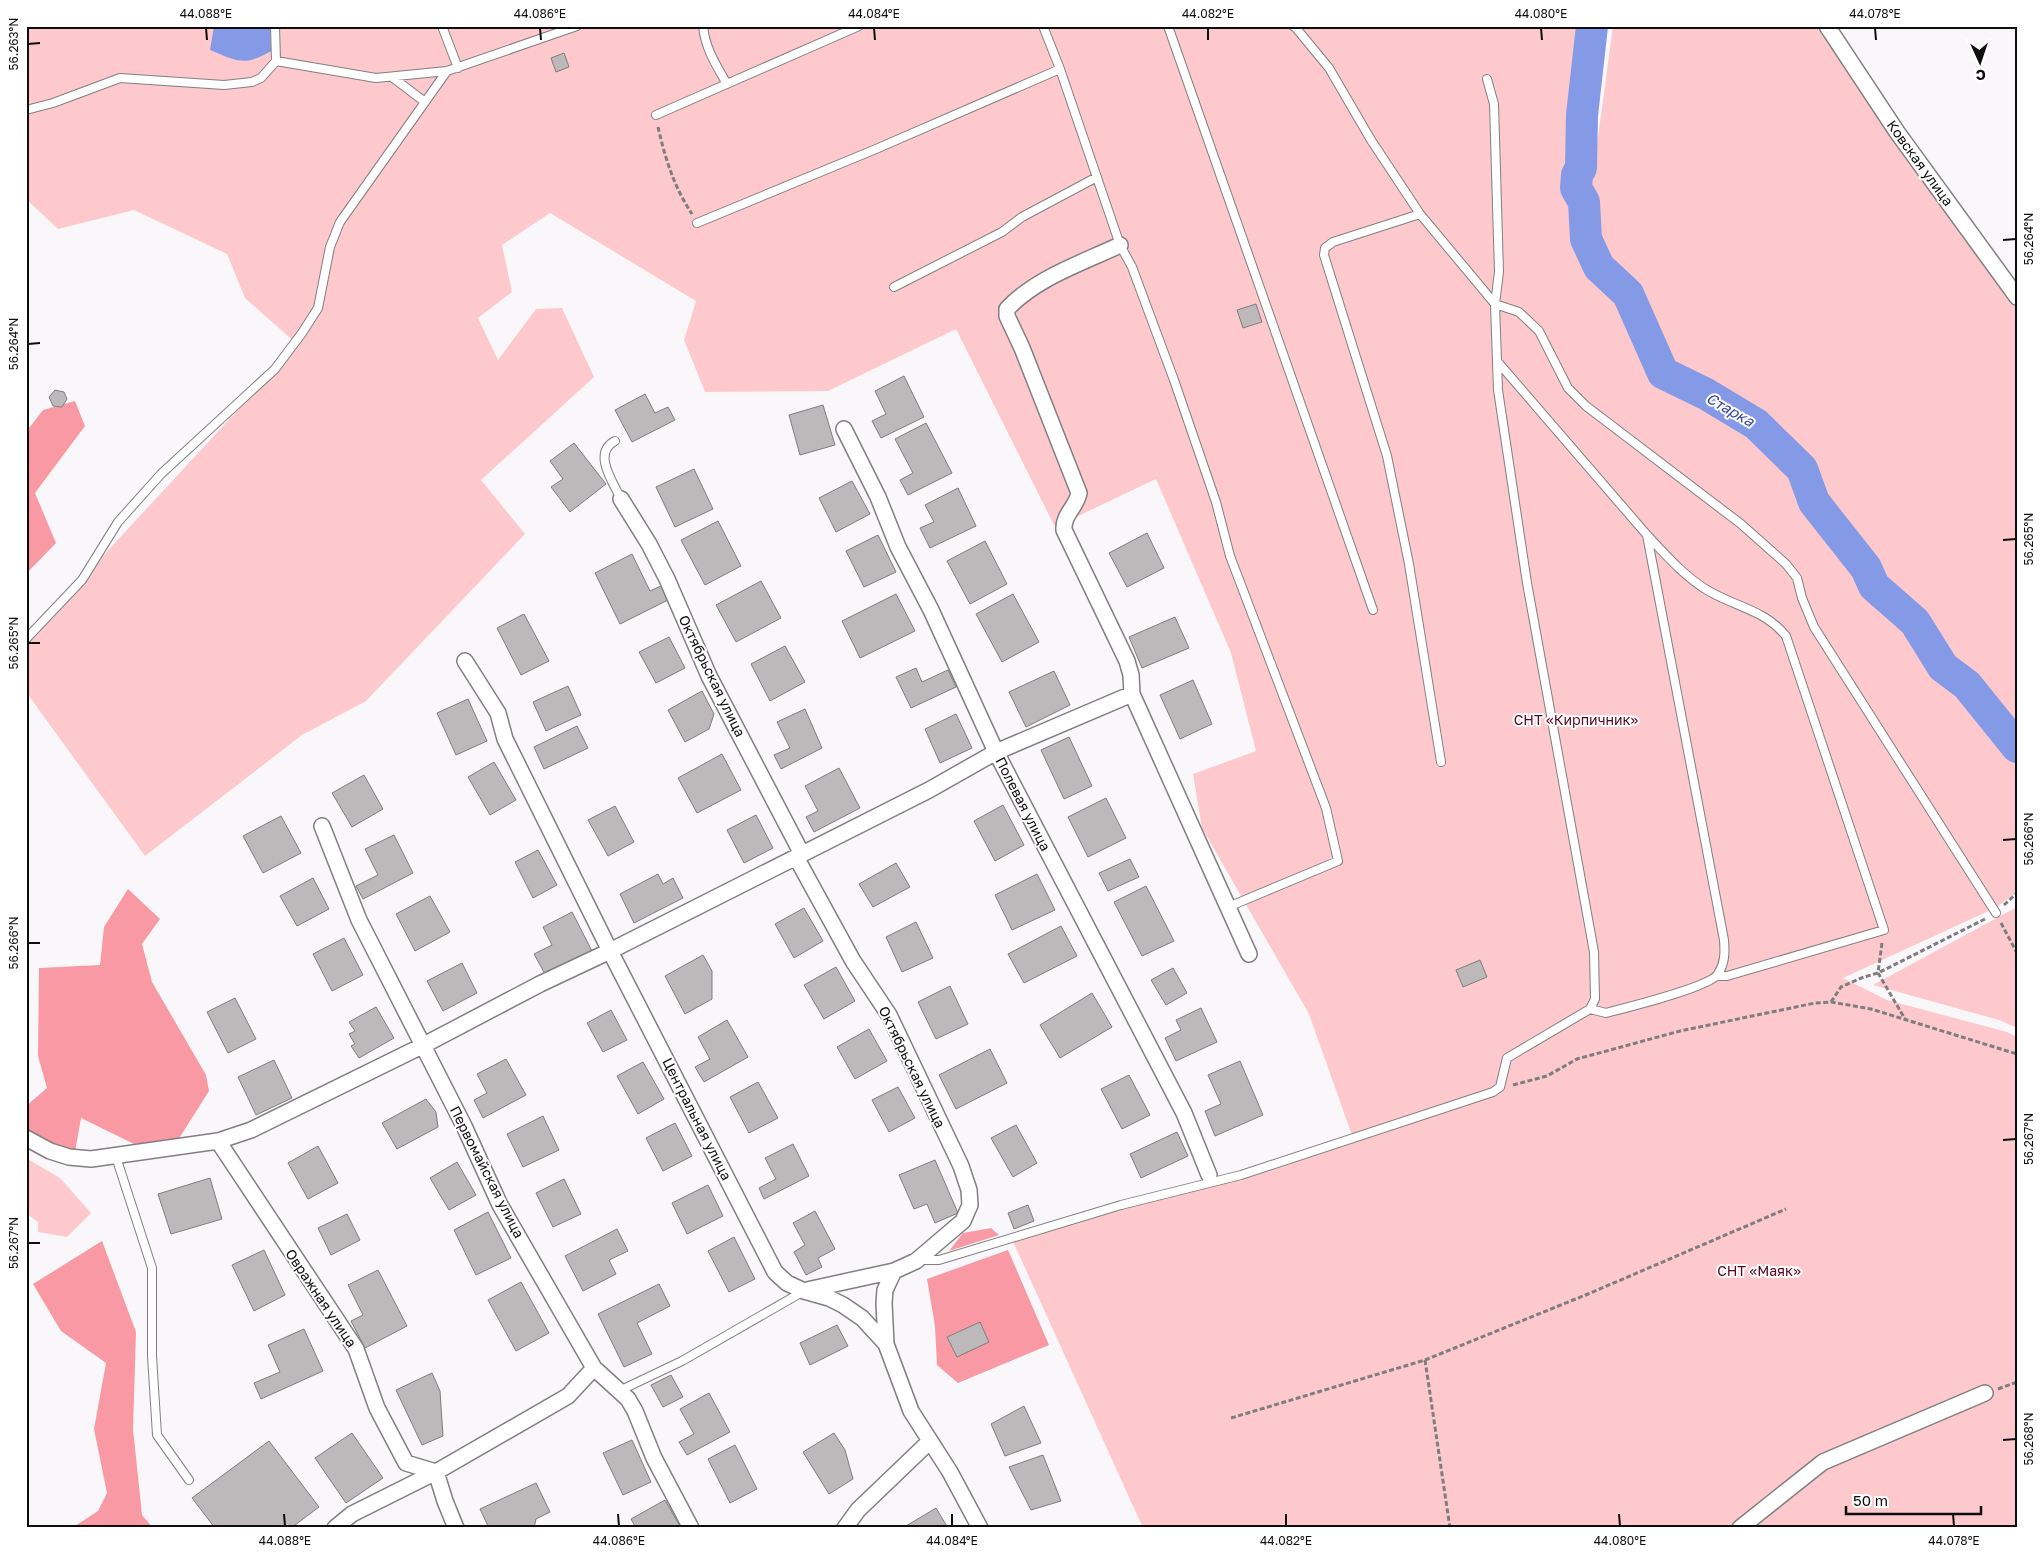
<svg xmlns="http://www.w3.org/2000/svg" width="2043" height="1554" font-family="'Golos Text',sans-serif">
<rect width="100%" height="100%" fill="#f9f7fa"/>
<path fill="#fdc9cd" d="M26 26H1592L1582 115 1581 168 1577 175 1576 188 1584 202 1586 239 1599 267 1628 294 1663 373 1706 394 1756 424 1802 469 1814 502 1866 568 1874 586 1915 622 1943 667 1967 685 2010 738 2011 735 1970 681 1945 661 1919 621 1878 584 1869 565 1817 500 1806 467 1757 420 1666 370 1632 294 1602 265 1590 239 1589 204 1613 26H1816L1912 165 2017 308V892L1995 908 1843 978 1887 1000 2007 1032 2017 1037V1528H1143L1011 1237 1353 1138 1309 1014 1202 828 1193 774 1256 751 1231 653 1156 479 1055 527 956 329 828 391 705 392 684 340 696 301 550 213 502 245 512 292 478 318 498 360 536 309 562 308 594 377 481 480 525 534 366 701 302 735 145 856 26 692V639L298 345 245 298 227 254 134 210 58 229 26 199Z
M2017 907V1028L1999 1020 1873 985Z
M26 1158 60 1178 91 1213 67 1237 38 1232V1222L26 1213Z"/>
<path fill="#f999a4" d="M75 401 85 426 35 493 56 543 26 574V432L43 410Z
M128 889 160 919 142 944 152 982 206 1075 209 1091 178 1140 134 1144 81 1118 75 1152 42 1140 26 1128V1106L47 1088 38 1056 39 968 100 965 104 927Z
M991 1228 999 1235 949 1251 963 1233Z
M102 1241 136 1332 133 1429 142 1515 153 1528H72L98 1511 107 1493 94 1429 106 1363 61 1331 33 1284Z
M1008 1250 1049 1345 958 1383 937 1365 935 1326 927 1279Z"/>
<path fill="#849ae7" d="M214 26H270L271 51C244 67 237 61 210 50Z"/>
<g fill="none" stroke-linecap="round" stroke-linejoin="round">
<path stroke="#849ae7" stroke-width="32" d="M1592 26 1582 115 1581 168 1577 175 1576 188 1584 202 1586 239 1599 267 1628 294 1663 373 1706 394 1756 424 1802 469 1814 502 1866 568 1874 586 1915 622 1943 667 1967 685 2017 747"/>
</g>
<path fill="#bdb9bb" stroke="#807c7e" d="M564 53 569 67 556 72 551 58Z
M1256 304 1262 322 1243 328 1237 310Z
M904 376 924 417 881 438 872 421 886 414 875 391Z
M55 390 64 392 67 399 62 407 53 406 49 397Z
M645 394 655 413 668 407 675 420 632 442 615 410Z
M823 405 835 445 800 455 789 415Z
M926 423 952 473 908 495 900 480 913 473 895 439Z
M574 443 606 484 570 512 551 487 563 479 550 461Z
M694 469 713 509 675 527 656 487Z
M852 481 870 514 836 532 819 498Z
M958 488 976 526 930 548 920 528 934 522 925 505Z
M718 521 741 566 705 585 681 540Z
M1147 533 1164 568 1127 587 1109 553Z
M878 535 896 572 864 587 846 551Z
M985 541 1007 584 970 604 947 561Z
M632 554 650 591 663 585 670 599 620 624 595 573Z
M761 581 781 618 736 642 716 605Z
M896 594 915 631 860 658 842 621Z
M1013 594 1039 642 1002 662 976 614Z
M524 614 549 661 521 675 497 628Z
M1175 617 1189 648 1142 668 1129 637Z
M669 637 685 668 656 683 639 652Z
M785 646 805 682 770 701 751 664Z
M916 668 922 682 948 670 956 687 911 708 896 677Z
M1054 671 1070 705 1026 727 1009 692Z
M1193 680 1212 724 1180 739 1160 695Z
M568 686 581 715 546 731 533 702Z
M702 691 714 714 709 729 685 742 668 710Z
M468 699 487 741 456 755 437 713Z
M805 709 822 748 781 769 774 755 790 748 777 722Z
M956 714 972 748 940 763 925 729Z
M577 726 588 748 544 769 534 747Z
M1069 737 1092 786 1064 799 1041 750Z
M722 754 741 790 697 813 678 778Z
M494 762 516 800 490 815 468 777Z
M839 768 860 808 814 832 806 817 818 811 805 786Z
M364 775 383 809 352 827 332 793Z
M1106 798 1126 838 1088 857 1068 817Z
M1003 805 1024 845 995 861 974 821Z
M615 806 634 842 608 856 588 820Z
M756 815 773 848 744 863 727 830Z
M281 816 301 853 263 873 243 836Z
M394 835 413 873 363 899 356 886 378 875 365 849Z
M538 850 557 885 533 898 515 862Z
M1130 859 1139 877 1108 891 1099 873Z
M896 863 910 887 873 907 859 884Z
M658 874 663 884 673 878 683 898 634 923 620 894Z
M1037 874 1055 910 1012 930 995 895Z
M313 878 329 909 297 926 280 896Z
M1146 886 1174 941 1142 956 1114 902Z
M430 896 450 932 415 951 396 914Z
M804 908 823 941 794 958 775 924Z
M572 912 592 951 545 974 534 954 552 945 543 927Z
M916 922 933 958 902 972 886 937Z
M1061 926 1077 956 1024 983 1008 954Z
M344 938 363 975 332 991 313 954Z
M703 955 712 971V999L685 1014 665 976Z
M1480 960 1487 977 1463 987 1456 970Z
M462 963 477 993 443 1011 427 981Z
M836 967 855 1001 824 1019 804 985Z
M1173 968 1187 993 1166 1005 1151 980Z
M950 986 968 1024 936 1039 918 1002Z
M1092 993 1112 1027 1060 1058 1040 1025Z
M235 998 256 1039 228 1053 207 1012Z
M376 1007 394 1038 359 1058 351 1046 355 1044 349 1034 355 1031 349 1022Z
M1201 1008 1217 1042 1176 1061 1165 1038 1181 1030 1176 1020Z
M611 1010 627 1040 603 1052 587 1023Z
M727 1020 748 1057 704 1082 695 1067 710 1059 698 1037Z
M869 1029 887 1061 855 1079 837 1047Z
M990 1049 1007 1083 956 1109 939 1075Z
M506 1059 526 1095 483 1118 474 1100 487 1093 477 1074Z
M274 1060 292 1098 256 1115 238 1077Z
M1240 1061 1263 1115 1215 1136 1205 1111 1221 1104 1208 1075Z
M643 1062 664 1099 638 1114 617 1076Z
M1129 1075 1150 1115 1122 1129 1101 1089Z
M758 1082 778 1118 749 1133 730 1097Z
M898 1087 915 1118 889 1132 872 1100Z
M426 1099 436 1112 438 1127 397 1149 382 1123Z
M543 1116 559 1150 523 1167 507 1134Z
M675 1123 692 1156 663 1171 646 1138Z
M1016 1125 1037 1163 1013 1177 991 1138Z
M1177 1132 1188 1156 1141 1178 1130 1154Z
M793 1144 809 1176 764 1199 759 1188 776 1179 765 1158Z
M318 1146 338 1183 308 1199 288 1163Z
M935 1160 958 1213 935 1223 927 1204 914 1209 899 1175Z
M457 1162 476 1195 449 1210 430 1178Z
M210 1178 222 1219 171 1234 158 1194Z
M564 1179 581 1214 553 1227 536 1193Z
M708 1185 723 1216 687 1234 672 1203Z
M1028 1205 1034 1221 1014 1229 1008 1213Z
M815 1211 835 1249 818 1258 822 1267 806 1275 794 1252 805 1245 793 1223Z
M488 1212 511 1258 476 1275 454 1230Z
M347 1214 360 1240 331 1255 318 1228Z
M617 1229 628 1251 609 1260 616 1274 583 1291 565 1256Z
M734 1237 755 1279 729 1292 708 1251Z
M264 1250 285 1295 254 1311 232 1265Z
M378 1270 407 1326 365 1348 351 1321 363 1315 348 1285Z
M521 1282 549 1333 516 1351 488 1300Z
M659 1284 670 1306 637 1323 652 1354 624 1367 598 1314Z
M980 1322 989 1342 957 1357 947 1337Z
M837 1325 848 1346 810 1365 800 1343Z
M304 1329 323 1371 261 1399 254 1383 280 1372 268 1345Z
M432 1373 440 1391 443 1436 422 1445 396 1390Z
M671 1375 683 1397 663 1407 651 1385Z
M709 1393 730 1432 687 1455 679 1442 694 1434 680 1409Z
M1024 1406 1041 1443 1005 1456 991 1424Z
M352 1433 383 1478 346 1503 315 1458Z
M834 1433 845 1450 853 1479 829 1494 803 1452Z
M632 1440 651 1482 623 1495 603 1453Z
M269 1441 319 1507 291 1528H215L192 1498Z
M735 1445 757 1489 730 1503 708 1459Z
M1043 1455 1061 1501 1031 1510 1009 1467Z
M536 1483 550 1512 536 1519 534 1528H489L480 1509Z
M665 1500 681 1528H636L631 1519Z
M936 1508 948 1528H907L906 1526Z"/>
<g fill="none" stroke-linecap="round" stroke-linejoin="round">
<g stroke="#817f82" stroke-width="10">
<path id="service" d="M275 26 276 61
M442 26 458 68
M703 26C705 48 716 65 727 84
M1043 26 1060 69 1120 245 1132 267 1174 380 1216 502 1230 556 1326 808 1338 861 1228 907
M1168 26 1373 610
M1293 26 1296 28 1329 68 1371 140 1420 214 1495 304 1519 312 1539 331 1568 388 1586 406 1741 524 1786 564 1797 578 1802 598 1814 627 1996 913
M392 77 425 102
M26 110 53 103 120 78 224 85 252 82 261 78 276 61 376 78 447 71 577 26
M656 115 859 26
M1420 214 1333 242 1325 248 1324 255 1387 456 1409 564 1441 762
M697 223 876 149 1060 69
M894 287 1002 232 1022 217 1097 177
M1497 361 1647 535 1724 940C1725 953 1725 963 1718 974 1710 987 1625 1008 1606 1013L1590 1009
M615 441C592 453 613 482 621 499
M1647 535C1666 555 1684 576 1707 590 1735 607 1764 609 1786 636L1884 930 1727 976H1717
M26 639 82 580 118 522 161 474 275 369 302 333 318 308 330 247 340 222 447 71
M116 1157 152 1268V1356L157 1435 189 1480
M920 1260H939L1121 1205 1241 1175 1493 1092 1500 1087 1507 1058 1590 1009 1595 999 1594 952 1527 583 1498 390 1495 304 1499 272 1494 104 1487 79
M619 1391 682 1361 804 1291"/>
</g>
<g stroke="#817f82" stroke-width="18">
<path id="minor" d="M1827 26 1897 132 2017 297
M1120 245C1082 263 1036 278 1007 309V316L1022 348 1079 493C1076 508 1063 514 1064 530L1127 661 1131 675 1132 694 1249 954
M844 429 878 497 898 547 931 610 996 752 1184 1113 1209 1175
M621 499 649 544 667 579 709 676 802 854
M465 661 498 713 505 739 610 951 775 1272 787 1283 804 1291 829 1298 843 1305 862 1318 886 1344 911 1411 950 1472 980 1528
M322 826 359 920 464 1126 500 1205 594 1368 628 1399 635 1411 654 1458 691 1528
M796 857 853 961 889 1015 961 1166 969 1190 970 1205 963 1221 916 1261 894 1271 807 1290
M26 1138 50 1151 69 1157 91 1159 218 1141 251 1130 422 1046 540 984 610 951 929 790 996 752 1132 694
M218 1141 356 1349 377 1408 406 1463 436 1472 445 1501 456 1528
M886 1344 884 1303 885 1290 894 1271
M335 1528 352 1514 436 1472 568 1396 594 1368
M845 1528 858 1510 930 1441
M1740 1528 1823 1462 1985 1393"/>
</g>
<path stroke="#7e7d7f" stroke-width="3" stroke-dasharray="5 2.5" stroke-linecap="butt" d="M658 127C665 158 674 187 692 214
M2004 905 2017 893
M2001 923 2017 953
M1882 943 1878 973 1905 1019
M1831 1002 1841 987 1864 977 1878 973 1985 919
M1513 1085 1547 1076 1577 1059 1680 1031 1815 1003 1831 1002 1871 1009 2017 1054
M1425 1360 1450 1528
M1998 1389 2017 1382
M1231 1418 1425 1360 1588 1294 1786 1209"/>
<use href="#service" stroke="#fff" stroke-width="8"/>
<use href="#minor" stroke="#fff" stroke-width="15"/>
</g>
<path fill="none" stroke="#0f0e0f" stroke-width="2" d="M206 28 207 40M540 28 541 40M874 28 875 40M1208 28V40M1541 28 1542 40M1875 28 1876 40M28 44 40 43M2003 240 2016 239M28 344 40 343M2003 540 2016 539M28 643H40M2003 840 2016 839M28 943H40M2003 1140 2016 1139M28 1243H40M2003 1440 2016 1439M284 1514 285 1526M618 1514 619 1526M952 1514V1526M1286 1514V1526M1619 1514 1620 1526M1953 1514 1954 1526"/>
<g text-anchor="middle" stroke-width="4" stroke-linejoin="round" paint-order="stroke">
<g font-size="14" fill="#0f0e0f" stroke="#fff">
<text transform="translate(1920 163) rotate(54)" y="5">Ковская улица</text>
<text transform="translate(712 676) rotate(64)" y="5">Октябрьская улица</text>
<text transform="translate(1023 804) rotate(63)" y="5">Полевая улица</text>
<text transform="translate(912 1067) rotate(64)" y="5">Октябрьская улица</text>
<text transform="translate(697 1119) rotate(63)" y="5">Центральная улица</text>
<text transform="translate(487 1172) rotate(63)" y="5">Первомайская улица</text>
<text transform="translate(321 1298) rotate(56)" y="5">Овражная улица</text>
</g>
<g font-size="14" fill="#5b041e" stroke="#fff">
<text x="1576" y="725">СНТ «Кирпичник»</text>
<text x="1759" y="1276">СНТ «Маяк»</text>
</g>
<g font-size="15" font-style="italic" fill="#3546a0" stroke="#fff">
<text transform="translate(1730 410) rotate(30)" y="5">Старка</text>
</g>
</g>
<rect width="2043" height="1554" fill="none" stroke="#ffffff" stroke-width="55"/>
<g transform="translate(1980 62) rotate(177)" stroke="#ffffff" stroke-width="4" paint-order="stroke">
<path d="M0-4L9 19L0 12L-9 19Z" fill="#0f0e0f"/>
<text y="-8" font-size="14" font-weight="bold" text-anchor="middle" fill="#0f0e0f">С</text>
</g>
<path d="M1846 1506v8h135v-8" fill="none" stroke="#0f0e0f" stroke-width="2.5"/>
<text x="1853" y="1506" font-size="15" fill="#0f0e0f" stroke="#ffffff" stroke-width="4" paint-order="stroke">50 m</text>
<rect x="28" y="28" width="1988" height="1498" fill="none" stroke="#0f0e0f" stroke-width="2"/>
<g font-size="12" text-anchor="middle" fill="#0f0e0f">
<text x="206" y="18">44.088°E</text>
<text x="540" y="18">44.086°E</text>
<text x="874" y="18">44.084°E</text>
<text x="1208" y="18">44.082°E</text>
<text x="1541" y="18">44.080°E</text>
<text x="1875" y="18">44.078°E</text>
<text transform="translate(14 44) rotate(-90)" y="4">56.263°N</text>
<text transform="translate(2029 239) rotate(-90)" y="4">56.264°N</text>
<text transform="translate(14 344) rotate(-90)" y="4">56.264°N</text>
<text transform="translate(2029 539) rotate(-90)" y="4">56.265°N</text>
<text transform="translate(14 643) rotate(-90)" y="4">56.265°N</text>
<text transform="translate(2029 839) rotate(-90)" y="4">56.266°N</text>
<text transform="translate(14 943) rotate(-90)" y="4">56.266°N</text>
<text transform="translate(2029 1139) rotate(-90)" y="4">56.267°N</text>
<text transform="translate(14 1243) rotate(-90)" y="4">56.267°N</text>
<text transform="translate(2029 1439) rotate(-90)" y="4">56.268°N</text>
<text x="285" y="1545">44.088°E</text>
<text x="619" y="1545">44.086°E</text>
<text x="952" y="1545">44.084°E</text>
<text x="1286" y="1545">44.082°E</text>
<text x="1620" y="1545">44.080°E</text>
<text x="1954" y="1545">44.078°E</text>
</g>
</svg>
